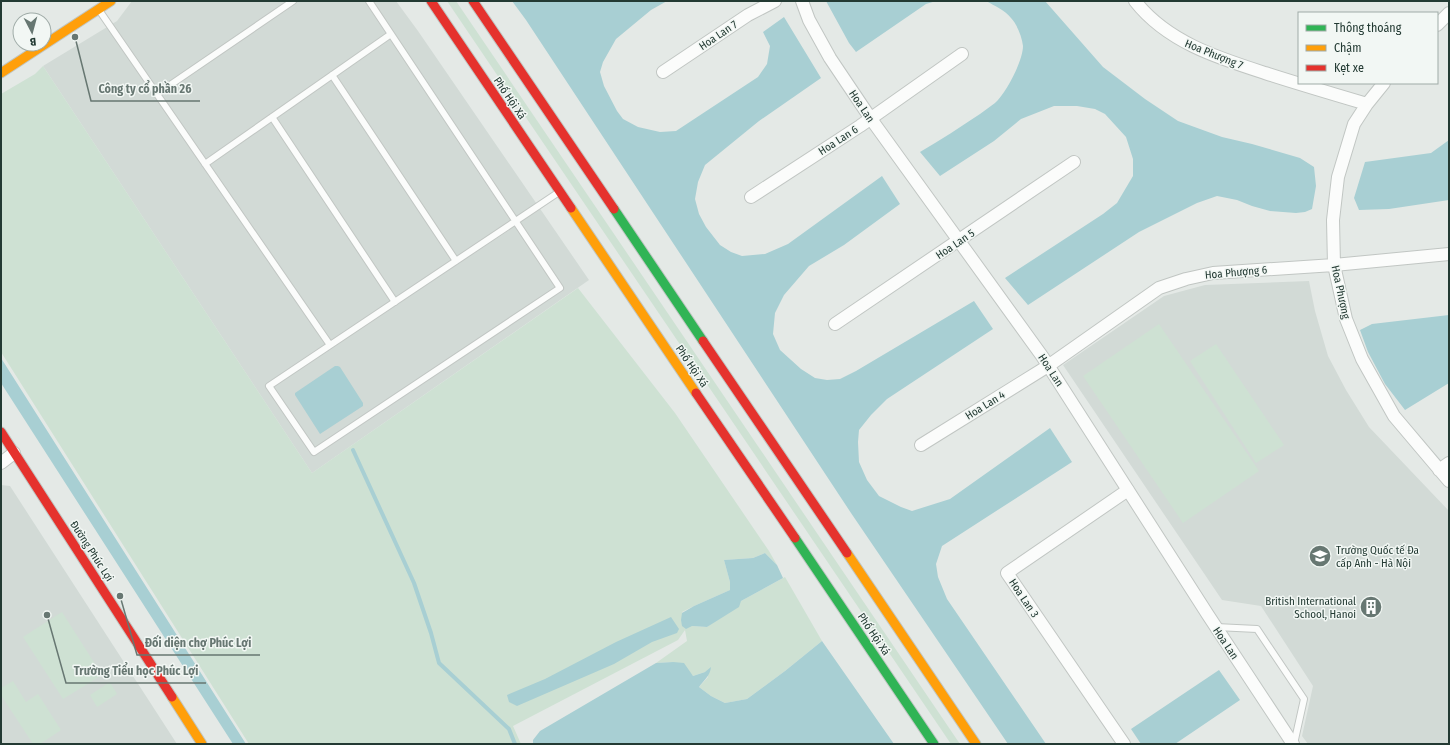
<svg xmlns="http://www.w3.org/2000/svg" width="1450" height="745" font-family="'Fira Sans Condensed',sans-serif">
<rect width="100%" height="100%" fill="#e4e9e6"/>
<path fill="#d2dad6" d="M132 1H396L418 31 589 280 312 473 43 66 117 21Z
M1309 281 1315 311 1328 356 1346 390 1369 427 1449 511V744H1308L1302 736 1313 686 1261 606 1222 600 1063 365 1164 296 1205 285Z
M1 485 10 486 177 744H1Z"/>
<path fill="#cee1d3" d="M447 1H456L960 744H951Z
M43 66 312 473 578 288 675 413 769 551 777 565 765 553 753 558 724 560 730 582V590L694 606 682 612 692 626 707 627 741 601 785 577 822 641 785 671 747 699 725 703 711 696 699 687 708 677 705 672 693 676 673 662 656 663 687 641 685 630 678 640 513 726 521 744H249L1 352V94L35 74Z
M1159 324 1259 471 1183 523 1083 376Z
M1216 344 1284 445 1256 463 1190 361Z
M62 612 102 675 63 699 23 637Z
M13 681 26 702 38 694 61 730 40 744H33L1 695V688Z
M110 682 117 694 97 707 90 695Z"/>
<path fill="#a8cfd3" d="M512 1H667L651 10 616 39 603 62 600 72 604 86 617 111 623 119 638 127 660 132 676 131 758 77 767 64 770 46 763 32 784 17 821 78 759 121 705 165 698 182 695 199 699 214 706 227 720 245 731 252 742 256 765 254 788 244 882 176 900 204 844 245 809 266 784 295 775 313 773 334 780 350 801 369 815 378 827 380 840 379 856 371 974 301 993 329 887 399 871 415 859 430 858 442 859 462 867 480 879 496 901 507 912 511 950 499 1050 428 1072 462 942 546 936 564 938 577 947 599 1046 744H1008L851 513 526 20Z
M826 1H936L926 4 856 52 849 43Z
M986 1H1045L1103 67 1145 99 1178 121 1222 137 1252 144 1300 158 1314 167 1316 186 1312 209 1305 212 1296 213 1270 211 1252 206 1237 200 1217 196 1197 203 1139 232 1028 305 1005 278 1103 214 1117 203 1130 181 1133 176V159L1126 137 1105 114 1095 109 1077 106H1054L1021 119 994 141 940 176 920 152C941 140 960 127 980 114 985 110 990 107 995 103 1006 93 1023 61 1023 46 1022 37 1017 24 1011 18 1005 10 995 6 986 1Z
M1449 140V200L1389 209 1359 210 1354 198 1365 162 1431 153Z
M1449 315V383L1405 410 1385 384 1368 352 1360 330 1372 324Z
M1 358 246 744H233L1 383Z
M335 366H338L340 367 363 403V406L320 434 295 395V393Z
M765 553 777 565 783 578 741 601 739 607 707 627 692 626 686 629 682 626 681 620 682 613 694 606 730 590V582L724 560 753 558Z
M671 617 679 629 677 633 652 642 614 664 517 706 509 702 507 695 545 679 616 642Z
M822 641 894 744H533V740L540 731 656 663 673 662 684 663 693 676 705 672 711 667C710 676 704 680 699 687L711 696 725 703 747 699 785 671Z
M1219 670 1240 700 1175 744H1141L1131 729Z"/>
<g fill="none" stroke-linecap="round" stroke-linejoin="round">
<path stroke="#a8cfd3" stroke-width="4" d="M353 450 414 583 431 633 439 663 509 729 515 744"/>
<g stroke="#c1c6c3" stroke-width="8">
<path id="lane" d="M369 1 560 288 314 452 269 386 559 192
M99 10 330 345
M332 75 456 261
M157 94 293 1
M272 117 395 302
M205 164 391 34
M1216 627 1257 629 1304 699 1294 744"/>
</g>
<g stroke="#c1c6c3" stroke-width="14">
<path id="street" d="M802 1 809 20 830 58 871 119 1042 356 1208 615 1293 744
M1135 1C1167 42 1218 58 1265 73 1299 84 1333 94 1367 104
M1437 25 1449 13
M663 72 748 15 775 1
M1384 83 1367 104 1354 124 1338 177 1333 220 1334 265 1346 319 1362 359 1394 416 1449 481
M751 197 860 126 962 54
M835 324 1074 162
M921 445 1048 366 1159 288 1186 279 1213 273 1334 265 1449 254
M1 463 14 453
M1439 470 1449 463
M1124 744 1007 573 1128 490"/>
</g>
<g stroke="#c0c6c3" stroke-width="11">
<path id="fast" d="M614 209 703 341
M795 538 934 744"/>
</g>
<g stroke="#c0c6c3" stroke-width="11">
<path id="slow" d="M1 73 111 1
M571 208 696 393
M847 553 976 744
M172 697 202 744"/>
</g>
<g stroke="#c0c6c3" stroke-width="11">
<path id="jam" d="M431 1 571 208
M473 1 614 209
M703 341 847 553
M696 393 795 538
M1 432 172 697"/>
</g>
<use href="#lane" stroke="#fbfcfb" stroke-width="6"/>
<use href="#street" stroke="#fbfcfb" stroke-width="12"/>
<use href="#fast" stroke="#30b455" stroke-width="9"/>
<use href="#slow" stroke="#ff9f0a" stroke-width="9"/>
<use href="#jam" stroke="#e5322d" stroke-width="9"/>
</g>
<defs>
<g id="school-disc" transform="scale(1.15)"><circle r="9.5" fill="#677772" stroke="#f2f7f4"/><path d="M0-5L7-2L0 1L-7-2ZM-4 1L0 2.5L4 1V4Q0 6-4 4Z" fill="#fff"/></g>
<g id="building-disc" transform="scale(1.15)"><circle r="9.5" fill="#677772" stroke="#f2f7f4"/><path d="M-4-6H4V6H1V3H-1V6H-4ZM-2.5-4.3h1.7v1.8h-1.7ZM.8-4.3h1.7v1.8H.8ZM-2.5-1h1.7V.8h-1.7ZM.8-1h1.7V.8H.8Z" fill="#fff"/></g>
</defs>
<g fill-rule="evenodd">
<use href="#school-disc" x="1320" y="556"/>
<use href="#building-disc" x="1371" y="607"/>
</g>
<g text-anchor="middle" stroke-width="3" stroke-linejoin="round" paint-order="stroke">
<g font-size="11" fill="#233a33" stroke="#f2f7f4">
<text transform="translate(718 35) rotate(-34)" y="4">Hoa Lan 7</text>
<text transform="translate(1214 54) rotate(22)" y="4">Hoa Phượng 7</text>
<text transform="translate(510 98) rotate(56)" y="4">Phố Hội Xá</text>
<text transform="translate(862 106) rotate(56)" y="4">Hoa Lan</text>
<text transform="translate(838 140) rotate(-33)" y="4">Hoa Lan 6</text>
<text transform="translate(955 244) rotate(-34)" y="4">Hoa Lan 5</text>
<text transform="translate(1236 272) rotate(-5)" y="4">Hoa Phượng 6</text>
<text transform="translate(1341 292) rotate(78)" y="4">Hoa Phượng</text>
<text transform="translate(692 366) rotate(56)" y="4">Phố Hội Xá</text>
<text transform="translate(1051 370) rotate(57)" y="4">Hoa Lan</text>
<text transform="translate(985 405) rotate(-32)" y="4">Hoa Lan 4</text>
<text transform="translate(92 551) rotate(57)" y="4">Đường Phúc Lợi</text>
<text transform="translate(1024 598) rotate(56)" y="4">Hoa Lan 3</text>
<text transform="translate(874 634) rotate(56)" y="4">Phố Hội Xá</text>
<text transform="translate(1226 643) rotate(56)" y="4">Hoa Lan</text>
</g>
<g font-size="11" fill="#233a33" stroke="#f2f7f4" text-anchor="start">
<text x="1336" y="554">Trường Quốc tế Đa<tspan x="1336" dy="13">cấp Anh - Hà Nội</tspan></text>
<text x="1356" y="605" text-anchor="end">British International<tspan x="1356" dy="13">School, Hanoi</tspan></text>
</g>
</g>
<path fill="none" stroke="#677772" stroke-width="1.5" d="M75 37L91 101H200M120 596L137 655H260M47 615L66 683H206"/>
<g fill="#677772" stroke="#f2f7f4" stroke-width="1.5">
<circle cx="75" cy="37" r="4"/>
<circle cx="120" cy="596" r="4"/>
<circle cx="47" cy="615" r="4"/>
</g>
<g font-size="12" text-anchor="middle" font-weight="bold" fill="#677772" stroke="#f2f7f4" stroke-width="3" stroke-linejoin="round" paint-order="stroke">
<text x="145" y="93">Công ty cổ phần 26</text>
<text x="198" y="647">Đối diện chợ Phúc Lợi</text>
<text x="136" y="675">Trường Tiểu học Phúc Lợi</text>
</g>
<rect width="1450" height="745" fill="none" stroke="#233a33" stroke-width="4"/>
<rect x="1298" y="12" width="140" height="72" fill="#f2f7f4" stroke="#9faba7"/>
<rect x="1306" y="25" width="20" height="6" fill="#30b455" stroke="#9faba7"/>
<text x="1334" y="32" font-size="12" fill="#233a33">Thông thoáng</text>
<rect x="1306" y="45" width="20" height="6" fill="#ff9f0a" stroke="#9faba7"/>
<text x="1334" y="52" font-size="12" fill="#233a33">Chậm</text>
<rect x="1306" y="65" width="20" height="6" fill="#e5322d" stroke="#9faba7"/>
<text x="1334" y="72" font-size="12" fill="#233a33">Kẹt xe</text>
<g transform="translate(32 32) rotate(174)"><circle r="19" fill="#f2f7f4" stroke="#9faba7"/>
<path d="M0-3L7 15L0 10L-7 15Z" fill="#677772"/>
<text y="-6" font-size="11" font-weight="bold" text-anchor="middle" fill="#233a33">B</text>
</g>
</svg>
